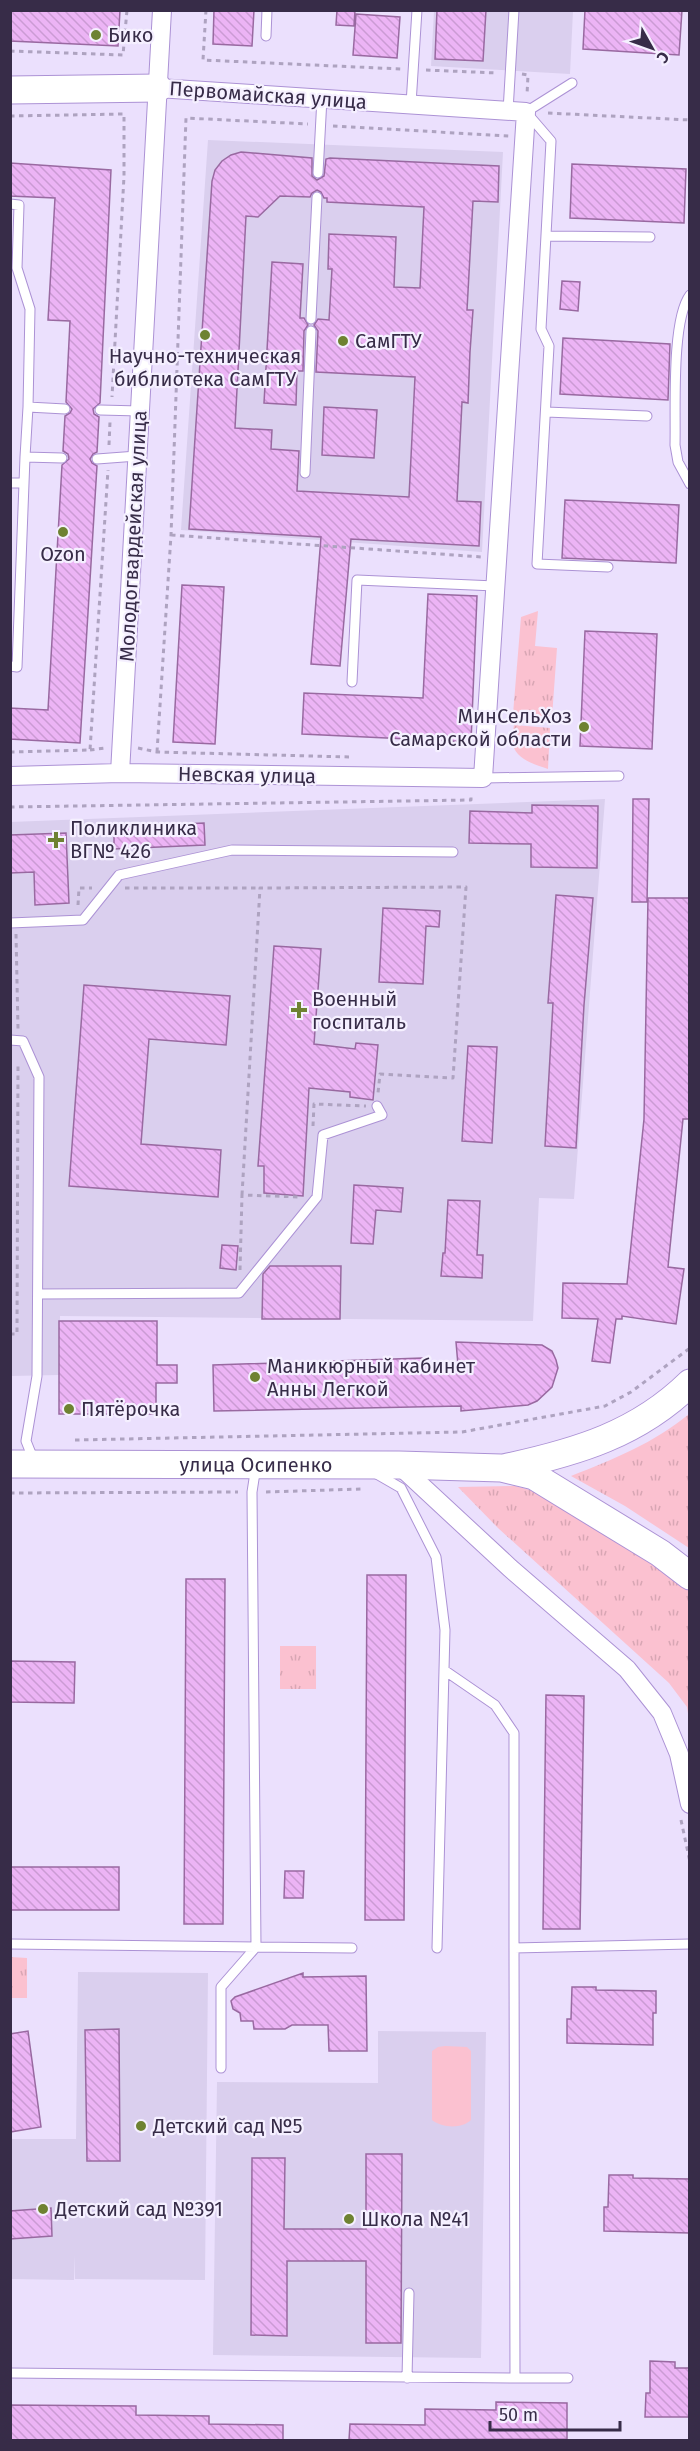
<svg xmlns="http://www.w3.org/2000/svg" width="700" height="2451" font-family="'Fira Sans',sans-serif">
<defs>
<pattern id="grass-tufts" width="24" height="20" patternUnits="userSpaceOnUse" patternTransform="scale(1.5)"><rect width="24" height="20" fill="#fbc1d0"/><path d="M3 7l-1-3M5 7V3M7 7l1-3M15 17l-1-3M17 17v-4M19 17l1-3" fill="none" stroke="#d8a6b4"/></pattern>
<pattern id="building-back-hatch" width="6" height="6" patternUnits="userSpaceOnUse" patternTransform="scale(1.5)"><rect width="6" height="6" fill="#ecb4f5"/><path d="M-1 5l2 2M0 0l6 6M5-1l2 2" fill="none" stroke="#cb9bd4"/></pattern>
</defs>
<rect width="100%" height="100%" fill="#ebe0fd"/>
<path fill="#dacfee" d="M434 11H573L570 74 431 66Z
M208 140 503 152 482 552 181 530Z
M605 799 574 1199 539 1198 533 1321 60 1316 59 1375 11 1376 10 822Z
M78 1972 208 1973 205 2280 75 2279 74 2255V2280L11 2279V2139H76Z
M378 2031 486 2032 481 2358 213 2355 217 2082 378 2083Z"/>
<path fill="url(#grass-tufts)" d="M538 611 535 646 557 648 552 717 513 714 521 617Z
M514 725 550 728 548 769C536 765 516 759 513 745 512 739 513 731 514 725Z
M689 1414V1548L625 1506 571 1476C614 1459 654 1443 689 1414Z
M515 1486 541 1493 677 1578 689 1590V1720L687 1707 669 1683 498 1528 458 1487Z
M280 1646H316V1689H280Z
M11 1957 27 1958V1998H11Z"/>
<path fill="#fbc1d0" d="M445 2046 467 2047 471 2051V2120C462 2129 442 2128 432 2120V2051L438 2047Z"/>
<path fill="url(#building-back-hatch)" stroke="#9969a1" stroke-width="1.5" fill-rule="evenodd" d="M10 10H120L118 46 10 41Z
M214 10H254L252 46 213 44Z
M337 10H355L354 26 336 25Z
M437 10H486L483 61 435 59Z
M585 10H682L679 55 583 49Z
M356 14 400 17 397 58 353 55Z
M241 152 312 158V176L317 180 324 176 326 159 330 158 499 166 498 202 473 201 467 310H473L470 352 468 403 462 402 457 501 481 502 479 546 351 539 340 666 311 664 321 537 189 529 212 181 215 170 222 161 231 155ZM317 190 321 192 324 198H327V202L424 207 420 288 394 287 396 237 329 234 328 269H332L329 320 318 319 314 325 318 331 316 372 415 377 409 497 297 491 299 451 271 449 272 430 235 428 246 216 258 217 280 196 310 197 312 193Z
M10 163 111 170 100 403 93 409 94 414 99 417 97 452 93 454 90 459 92 463 97 466 80 743 10 739V708L48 710 62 465 69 459 68 454 63 451 65 416 70 413 72 409 66 402 70 321 48 320 55 198 10 196Z
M572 164 686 169 684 223 570 218Z
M272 262 303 264 300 318H304L308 325 304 331 303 371H297L296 405 264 403Z
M562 281 580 282 578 311 560 309Z
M563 338 670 344 668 400 560 394Z
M324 407 377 410 374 458 322 455Z
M565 500 679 505 676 563 562 558Z
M182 585 224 587 215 744 173 742Z
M428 594 477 596 471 742 302 734 304 693 423 698Z
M585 631 657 634 652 749 580 746Z
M633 799H649L647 902H632Z
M532 805 598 806 597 868 531 867V844L469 843 470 811 532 813Z
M204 823 205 845 114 849V827Z
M66 833 69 903 35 905 34 872 10 873V835Z
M556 895 593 898 584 1005 576 1148 545 1146 553 1003H548Z
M648 898H690V1119H683L668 1267 684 1269 676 1324 622 1316V1319H616L610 1363 592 1361 598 1319 562 1318 563 1283 627 1284 644 1119Z
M383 908 440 911 439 927 426 926 423 984 379 982Z
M274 946 321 949 314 1044 355 1049 356 1043 378 1045 373 1100 350 1097V1092L309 1088 303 1196 264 1193V1166H258Z
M84 985 230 996 226 1045 149 1039 141 1144 221 1150 218 1197 69 1186Z
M468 1046 497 1047 492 1143 462 1141Z
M354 1185 403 1188 401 1212 376 1210 373 1244 351 1243Z
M448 1200 480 1201 477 1255H483L482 1278 441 1276 443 1253H445Z
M222 1245 238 1246 236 1270 220 1268Z
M270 1266H341L340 1319H262L263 1274Z
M59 1321H157V1365H177V1383H156V1414H59Z
M456 1342 542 1345 552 1351 556 1360 558 1368 552 1387 537 1401 528 1405 461 1411V1406L214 1411 213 1365 422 1358 423 1366 458 1365Z
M367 1575H406L404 1920H365Z
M186 1579H225L223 1924H184Z
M10 1661 75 1662 74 1703 10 1702Z
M546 1695 584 1696 580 1929H543Z
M10 1867H119V1910H10Z
M285 1871H304L303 1898H284Z
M303 1973V1977L366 1976 367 2051H329L328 2025H292L285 2029H254L253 2021H241L240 2013 233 2009 231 2001 235 1997Z
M572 1987H596V1990L656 1991V2013H653V2045L567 2043V2019H571Z
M119 2029 120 2161H87L85 2030Z
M28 2031 41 2127 10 2132V2034Z
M366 2154H402L401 2343H366V2261H287V2336L251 2335 252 2158H285L284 2229H366Z
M609 2175H633V2178L690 2179V2233L604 2231V2207H608Z
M51 2208 52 2236 10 2239V2211Z
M650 2361 675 2362V2368H690V2417H645L646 2393H650Z
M496 2402 567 2403V2439L349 2440 350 2424 425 2425V2409L496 2410Z
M10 2405 136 2406V2415L209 2416V2424L283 2425V2440H10Z"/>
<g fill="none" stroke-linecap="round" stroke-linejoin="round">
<g stroke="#ac92d5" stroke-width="11">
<path id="lane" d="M266 36 267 10
M572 83 526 112 551 141 541 329 549 346 537 564 608 567
M411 104 417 10
M508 111 514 10
M318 173 322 98
M10 204 19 205 17 268 30 309 28 407 65 409
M546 236 650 237
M690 295C671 320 676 412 675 445L678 462 690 484
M311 319 317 197
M100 410 140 411
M546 412 647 416
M25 457 28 407
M97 459 137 456
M305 473 311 331
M10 483H24
M10 666 17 667 25 457 62 458
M352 682 357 580 495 586
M483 778 619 776
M10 923 83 920 119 875 232 850 453 852
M10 1040 23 1041 39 1077 37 1376 26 1441 34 1461
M38 1294 239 1293 317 1197 323 1135 382 1115 377 1106
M375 1473 401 1488 436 1557 445 1630 437 1948
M444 1670 495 1705 514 1733V1948
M10 1944 256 1947 252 1492 256 1466
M221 2068V1987L256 1947 352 1948
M10 2373 515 2378 514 1948 690 1944
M407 2378 409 2293
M515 2378H568"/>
</g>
<g stroke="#ac92d5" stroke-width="20">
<path id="street" d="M120 773 162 10
M10 776 120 773 483 778 526 112 158 88
M399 1465 510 1568 627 1669 662 1713 679 1754 690 1804"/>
</g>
<g stroke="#ac92d5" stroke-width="29">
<g id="secondary">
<path d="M10 90 158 88"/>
<path id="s1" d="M10 1464 399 1465 501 1468 534 1476 660 1553 690 1576"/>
<path d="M508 1467C577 1452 638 1434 690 1383"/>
</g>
</g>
<path stroke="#aea3c0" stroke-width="3" stroke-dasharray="4.5 4.5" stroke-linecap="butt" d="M206 10 203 60 401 69
M10 51 123 55 127 10
M426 70 497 73
M522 74 528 75 527 95
M548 113 690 120
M10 116 124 114V176L112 397
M333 126 509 136
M109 445 110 422
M171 535 482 557
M138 748 157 752 350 757
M90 750 105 748
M10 752 90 750 108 470
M157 752 171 535 186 118 308 124
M10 807 471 800V795
M125 888H260
M78 905 79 888H92
M16 934 18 1029
M313 1126 314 1104 366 1106
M242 1195 260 888 466 887 453 1078 380 1074 378 1093
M240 1270 242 1195 301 1197
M10 1334H17L18 1063
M75 1440 462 1432 605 1406 631 1392 690 1348
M266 1492 361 1489
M10 1493 238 1492
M681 1820 690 1862"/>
<use href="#lane" stroke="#fff" stroke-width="9"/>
<use href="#street" stroke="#fff" stroke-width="18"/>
<use href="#secondary" stroke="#fff" stroke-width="27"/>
</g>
<g fill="#6e8232" stroke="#f5f0ff" stroke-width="2">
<circle cx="96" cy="35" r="6"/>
<circle cx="205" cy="335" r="6"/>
<circle cx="343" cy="341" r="6"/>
<circle cx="63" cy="532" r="6"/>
<circle cx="584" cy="727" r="6"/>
<path d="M53 831h6v6h6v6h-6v6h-6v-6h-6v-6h6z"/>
<path d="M296 1001h6v6h6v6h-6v6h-6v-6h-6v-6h6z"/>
<circle cx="255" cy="1377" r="6"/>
<circle cx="69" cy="1409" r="6"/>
<circle cx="141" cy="2126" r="6"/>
<circle cx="43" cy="2209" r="6"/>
<circle cx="349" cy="2219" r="6"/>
</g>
<g text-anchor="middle" stroke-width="4.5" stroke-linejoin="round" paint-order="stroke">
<g font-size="20" fill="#372c48" stroke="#f5f0ff" text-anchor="start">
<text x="108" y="42">Бико</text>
<text x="355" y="348">СамГТУ</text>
<text x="205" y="363" text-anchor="middle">Научно-техническая<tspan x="205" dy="23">библиотека СамГТУ</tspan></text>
<text x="63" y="561" text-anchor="middle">Ozon</text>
<text x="572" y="723" text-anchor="end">МинСельХоз<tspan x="572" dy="23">Самарской области</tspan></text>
<text x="70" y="835">Поликлиника<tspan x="70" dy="23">ВГ№ 426</tspan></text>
<text x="312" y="1006">Военный<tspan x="312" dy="23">госпиталь</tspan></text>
<text x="267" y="1373">Маникюрный кабинет<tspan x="267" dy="23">Анны Легкой</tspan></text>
<text x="81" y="1416">Пятёрочка</text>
<text x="153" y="2133">Детский сад №5</text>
<text x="55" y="2216">Детский сад №391</text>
<text x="361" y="2226">Школа №41</text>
</g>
<g font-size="20" fill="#372c48" stroke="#f5f0ff">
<text transform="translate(268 95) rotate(4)" y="7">Первомайская улица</text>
<text transform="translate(133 536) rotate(-87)" y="7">Молодогвардейская улица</text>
<text transform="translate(247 775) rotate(1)" y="7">Невская улица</text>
<text dy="7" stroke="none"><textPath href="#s1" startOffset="246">улица Осипенко</textPath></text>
</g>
</g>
<rect width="700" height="2451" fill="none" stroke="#372c48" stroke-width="24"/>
<g transform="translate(652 48) rotate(130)" stroke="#f5f0ff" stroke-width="4.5" paint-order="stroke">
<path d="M0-4.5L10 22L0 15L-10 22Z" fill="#372c48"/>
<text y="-9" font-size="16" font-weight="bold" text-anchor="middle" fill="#372c48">С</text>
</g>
<path d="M490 2421v9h130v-9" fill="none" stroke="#372c48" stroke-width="3"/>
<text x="499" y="2421" font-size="18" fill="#372c48" stroke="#f5f0ff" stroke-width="4.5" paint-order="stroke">50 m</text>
</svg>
